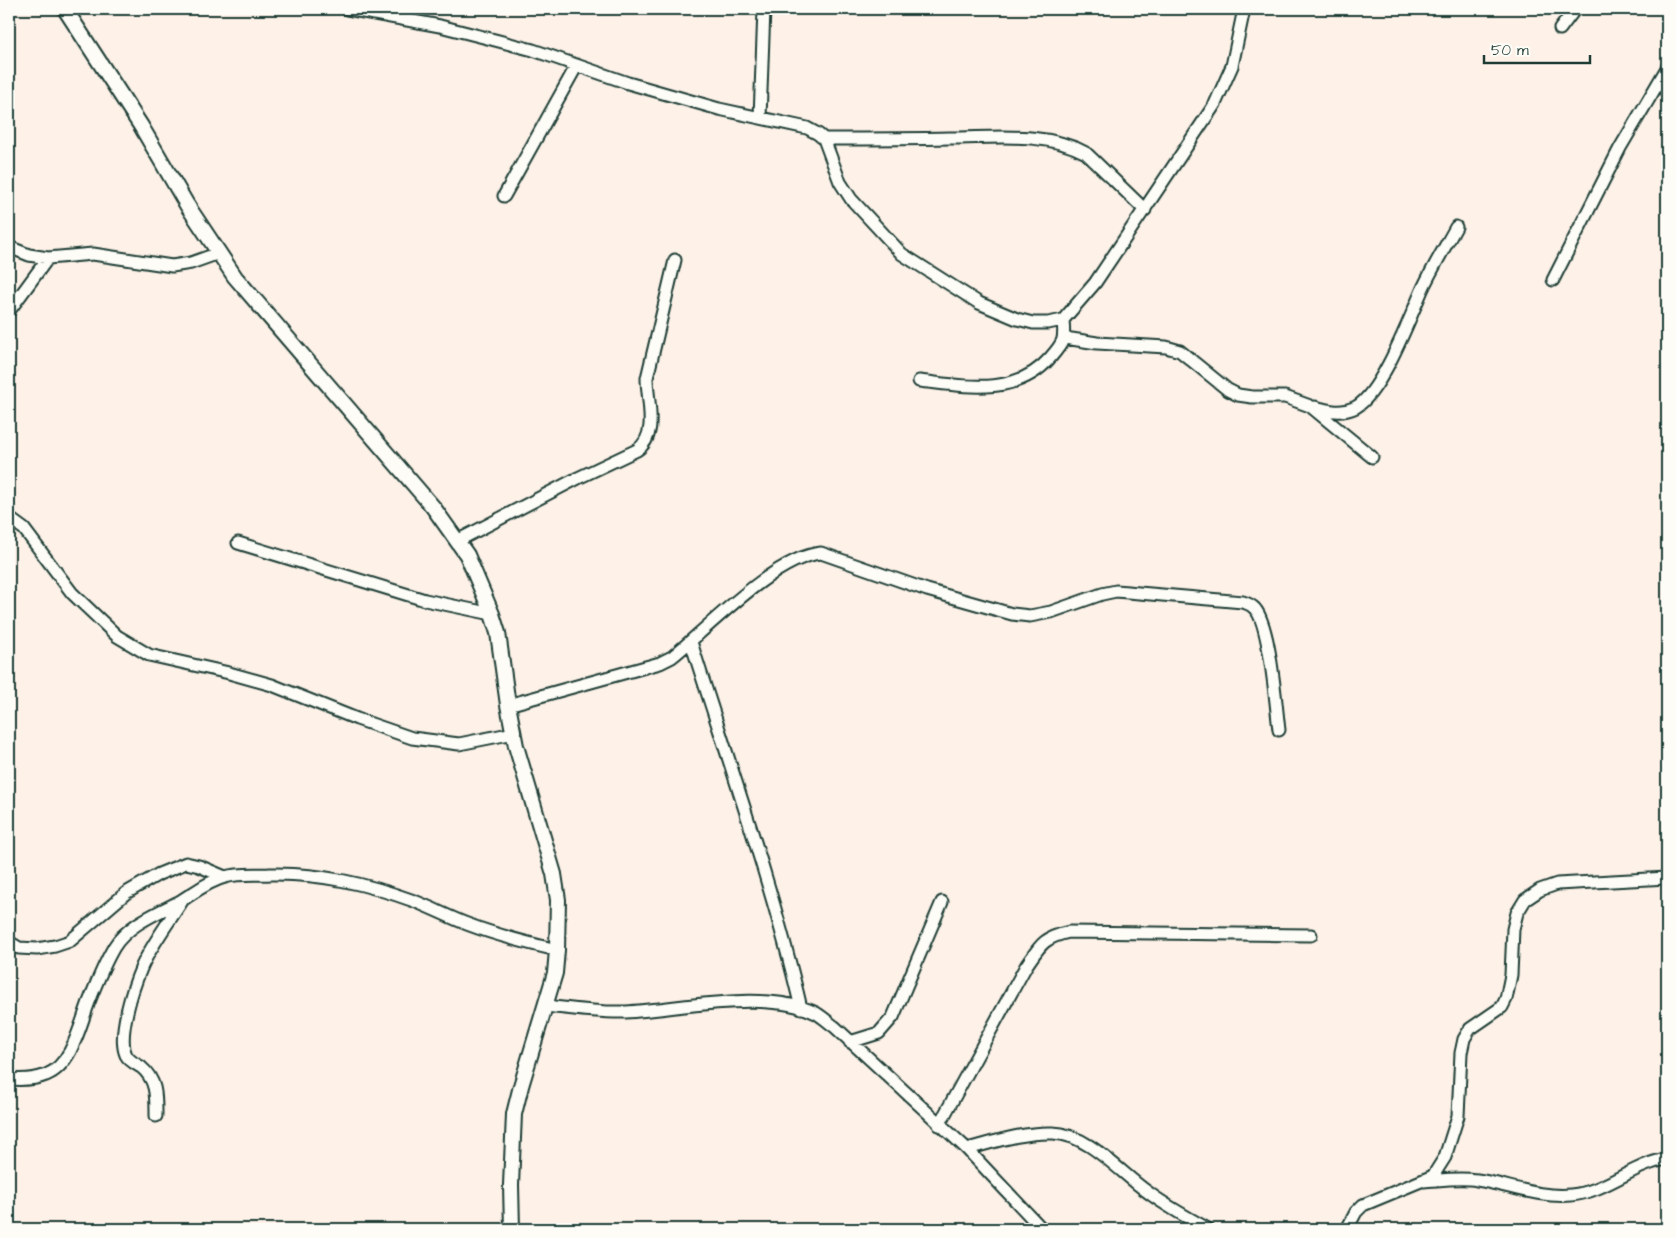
<svg xmlns="http://www.w3.org/2000/svg" width="1676" height="1238" font-family="'Architects Daughter',sans-serif">
<rect width="100%" height="100%" fill="#fdf1e8"/>
<filter id="ink" filterUnits="userSpaceOnUse"><feTurbulence type="fractalNoise" baseFrequency=".02" numOctaves="2"/><feDisplacementMap in="SourceGraphic" scale="10" xChannelSelector="R" yChannelSelector="G"/><feConvolveMatrix kernelMatrix="1 2 1 2 8 2 1 2 1" color-interpolation-filters="sRGB"/></filter>
<g filter="url(#ink)">
<g fill="none" stroke-linecap="round" stroke-linejoin="round">
<g stroke="#1f3d34" stroke-width="15">
<path id="minor" d="M347 9 440 26 491 39 533 50 628 83 719 109 807 128 818 134 824 139 840 182 851 199 902 254 979 303 1017 319 1033 323H1048L1063 320 1095 283 1215 104 1232 66 1244 9
M1560 29 1575 9
M760 118 764 9
M824 139C866 139 908 139 950 138 994 138 1046 131 1086 153L1145 210
M504 196 577 65
M9 247 29 255 48 258 93 254 172 266 191 263 219 253
M1553 280 1620 148 1667 68
M9 311 48 258
M1065 338 1097 343 1166 347 1180 351 1228 390 1238 395 1252 397H1285L1310 406 1372 457
M919 381C965 386 1016 397 1050 358 1064 342 1065 340 1063 320
M1315 407C1329 411 1342 414 1356 407 1382 392 1410 317 1423 288 1433 267 1445 247 1456 227
M9 518 24 529 72 593 117 636 149 655 229 673 272 685 357 719 412 738 459 744 514 733
M457 541 578 478 637 450C659 435 647 401 647 378L675 260
M238 543 425 600 492 614
M691 642C729 763 772 884 801 1008
M508 705 660 663 672 657C708 628 775 557 821 553L927 590 1012 614 1030 616 1051 612 1102 594 1116 591 1243 602C1246 603 1251 605 1253 607 1270 619 1276 707 1279 730
M9 942 19 948 37 949 55 946 70 941 126 893 159 874 186 863 199 866 225 877
M546 1006C572 1009 599 1013 626 1012 680 1009 768 989 816 1013 823 1017 829 1023 835 1027L967 1149 1042 1229
M850 1042 879 1033 893 1017 942 902
M9 1079C21 1080 34 1080 46 1075 72 1065 80 1025 89 1002 96 984 104 964 114 947 129 923 159 913 182 900 195 892 209 881 225 877 239 873 255 875 270 874 321 873 367 884 414 901 432 908 449 917 467 924 496 935 527 943 557 950
M156 1116C156 1097 157 1080 141 1067 136 1064 129 1061 126 1055 117 1035 133 987 142 966 152 944 169 922 182 901
M939 1125 1026 966C1041 944 1043 938 1069 932L1311 935
M967 1149C994 1142 1024 1132 1053 1133 1089 1134 1121 1174 1149 1193 1168 1207 1188 1218 1208 1229
M1424 1181C1441 1180 1460 1177 1477 1180 1509 1185 1539 1198 1571 1195 1606 1192 1633 1164 1667 1159
M1347 1229 1356 1212 1363 1205 1433 1176 1445 1157 1458 1116 1461 1053 1464 1039 1470 1029 1502 1007 1506 999 1511 975 1513 929 1517 913 1525 900 1540 890 1557 884 1667 878"/>
</g>
<g stroke="#1f3d34" stroke-width="18">
<path id="tertiary" d="M65 9 141 126 187 205 235 277 433 507 467 555 492 614 498 633 508 705 516 746 554 874 558 900 557 950 555 973 521 1086 514 1114 511 1185 512 1229"/>
</g>
<use href="#minor" stroke="#fdfcf7" stroke-width="11"/>
<use href="#tertiary" stroke="#fdfcf7" stroke-width="14"/>
</g>
</g>
<rect width="1676" height="1238" fill="none" stroke="#fdfcf7" stroke-width="30"/>
<rect x="15" y="15" width="1646" height="1208" fill="none" stroke="#1f3d34" stroke-width="2" filter="url(#ink)"/>
<path d="M1484 55v8h106v-8" fill="none" stroke="#1f3d34" stroke-width="2.5"/>
<text x="1491" y="55" font-size="15" fill="#1f3d34" stroke="#fdfcf7" stroke-width="4" paint-order="stroke">50 m</text>
</svg>
